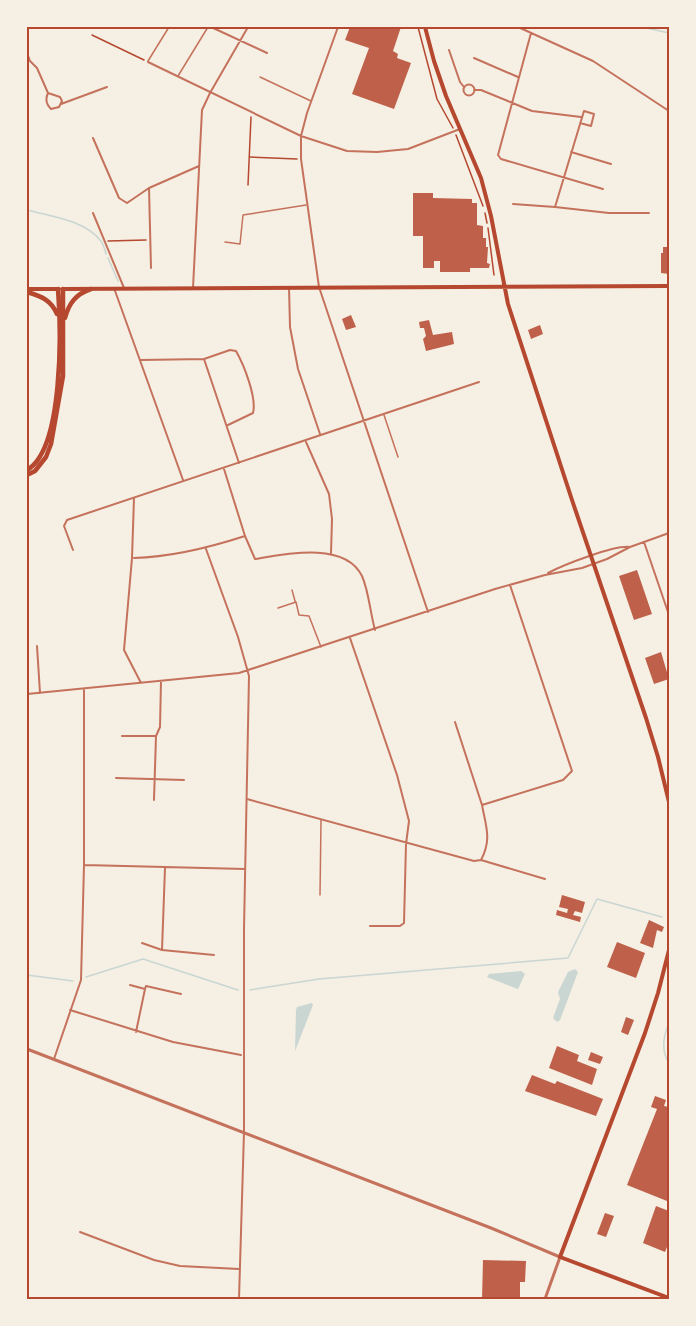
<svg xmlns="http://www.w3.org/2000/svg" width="696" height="1326" font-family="'Public Sans',sans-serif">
<rect width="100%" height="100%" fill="#f6efe4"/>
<path fill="#c9d6d2" d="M575 969 578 972 560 1020 557 1022 553 1018 560 999 558 992 568 972Z
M521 971 525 974 518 989 487 977 489 974Z
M312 1003 313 1005 295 1051 296 1010 297 1007Z"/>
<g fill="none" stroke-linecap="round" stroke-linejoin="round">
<path stroke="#c9d6d2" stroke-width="1.5" d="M642 27 669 33
M27 210C50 216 85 220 101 241 103 244 105 250 106 254
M108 258 118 281
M27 975 73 981
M86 977 143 959 238 990
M250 990 319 979 568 958 597 899 662 917
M669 1024C663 1035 661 1052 669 1063"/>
</g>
<path fill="#bf614a" d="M350 27H401L393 51 398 54 397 58 411 63 394 109 352 94 369 48 345 40Z
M413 193H433V198L472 199V203H477V225L483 226V238H486V247H488L487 263 490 264 489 268H470V272H440V261H434V268H423V236H413Z
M663 247H669V274L661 273V253H663Z
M351 315 356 327 346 330 342 319Z
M429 320 433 335 452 332 454 344 426 351 423 339 426 336 424 328H420L419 322Z
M540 325 543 334 531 339 528 330Z
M637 570 652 614 634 620 619 576Z
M661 652 669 679 654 684 645 658Z
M562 895 585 902 582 913 575 911 573 915 581 917 580 922 556 915 557 910 567 913 568 909 559 907Z
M649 920 664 927 662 932 657 930 653 948 640 943Z
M617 942 645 953 636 978 607 967Z
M626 1017 634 1020 628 1035 621 1032Z
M557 1046 579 1055 577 1061 597 1069 592 1085 549 1068Z
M591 1052 603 1057 600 1064 588 1060Z
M532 1075 555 1084 557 1081 603 1099 596 1116 525 1091Z
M655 1096 666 1100 664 1106 669 1107V1195L667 1201 627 1185 657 1109 651 1107Z
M656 1206 669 1211V1242L665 1252 643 1243Z
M605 1213 614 1216 606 1237 597 1234Z
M483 1260 526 1261 525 1282H520V1299H482Z"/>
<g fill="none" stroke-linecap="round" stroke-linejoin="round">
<path stroke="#b5482f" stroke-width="1.5" d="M418 27 437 99 453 128
M92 35 144 60
M456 135 483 206
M250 157 297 159
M248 185 251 117
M485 213 487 223
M488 228 494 275
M108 241 146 240"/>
<path stroke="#c5725c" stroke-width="1.5" d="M148 61 169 27
M178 76 208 27
M260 77 311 101
M225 242 240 244 243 215 306 205
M384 415 398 457
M292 590 295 601
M278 608 296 602 299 615 309 616 321 647
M320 895 321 820"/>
<path stroke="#c5725c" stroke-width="2" d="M211 27 267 53
M338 27 307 113 301 136V159L319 287 428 612
M518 27 593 61 669 111
M27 28 31 27
M531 33 498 155 501 159 603 189
M449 50 460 82 464 87
M27 53 30 61 37 68 48 93C45 99 46 104 51 109L59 107 62 101 60 97 48 93
M474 58 518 77
M148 62 301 136 347 151 377 152 408 149 460 129
M463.5 90a5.5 5.5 0 1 1 11 0a5.5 5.5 0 1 1-11 0Z
M474 90H481L532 111 581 117
M61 104 107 87
M93 138 119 198 127 203 149 188 199 166
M571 152 611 164
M149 188 151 268
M513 204 555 207 584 111 594 114 591 126 580 123
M555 207 609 213H649
M93 213 124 288
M289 287 290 327 298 369 320 434
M114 288 183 480
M193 288 202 110 210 93 248 27
M204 359 230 350 236 351C244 365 257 398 253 413L228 425
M141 360 204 359 239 463
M306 442 329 494 332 519 331 553
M224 469 245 536 255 559C285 554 345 541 362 576 369 592 370 612 375 630
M134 498 132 558 124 650 141 683
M644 542 669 615
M206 549 238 637 249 676 244 929V1132L239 1299
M73 550 64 526 67 520 479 382
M134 558C172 557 208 548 245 536
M548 573C563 565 614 545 630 547
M350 638 397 775 409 821 406 844 404 923 400 926H370
M37 646 40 693
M27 694 239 673 495 589 545 575 582 568 607 559 630 547 669 533
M455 722 482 805 563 780 572 771 510 585
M122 736H156
M116 778 184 780
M247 799 474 861 481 860C492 839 486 827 482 805
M154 800 156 736 160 727 161 681
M481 860 545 879
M84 865 245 869
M142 943 162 950 214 955
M162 950 165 868
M130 985 145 989 136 1032
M145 989 146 986 181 994
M70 1010 173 1042 241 1055
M54 1059 81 980 84 865V690
M80 1232 154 1260 180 1266 239 1269"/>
<path stroke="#c5725c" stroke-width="3" d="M27 1049 491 1228 560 1257 545 1299"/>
<path stroke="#b5482f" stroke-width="4" d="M425 27 434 61 446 96 481 178 491 216 508 304 572 500 646 718 658 757 669 802
M63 289 669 286
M669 950 658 993 645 1033 560 1257 669 1298"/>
<path stroke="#b5482f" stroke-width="4" d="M27 289H59"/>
<path stroke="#b5482f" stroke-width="4.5" d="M27 292C41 296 51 300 57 314
M65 318C69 303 76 294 91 289
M27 470C64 449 61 328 58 289
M27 475 35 471 46 457 51 444 63 376V289"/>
</g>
<rect width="696" height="1326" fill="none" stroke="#f6efe4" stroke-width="57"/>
<rect x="28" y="28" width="640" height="1270" fill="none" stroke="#b5482f" stroke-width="2"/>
</svg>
